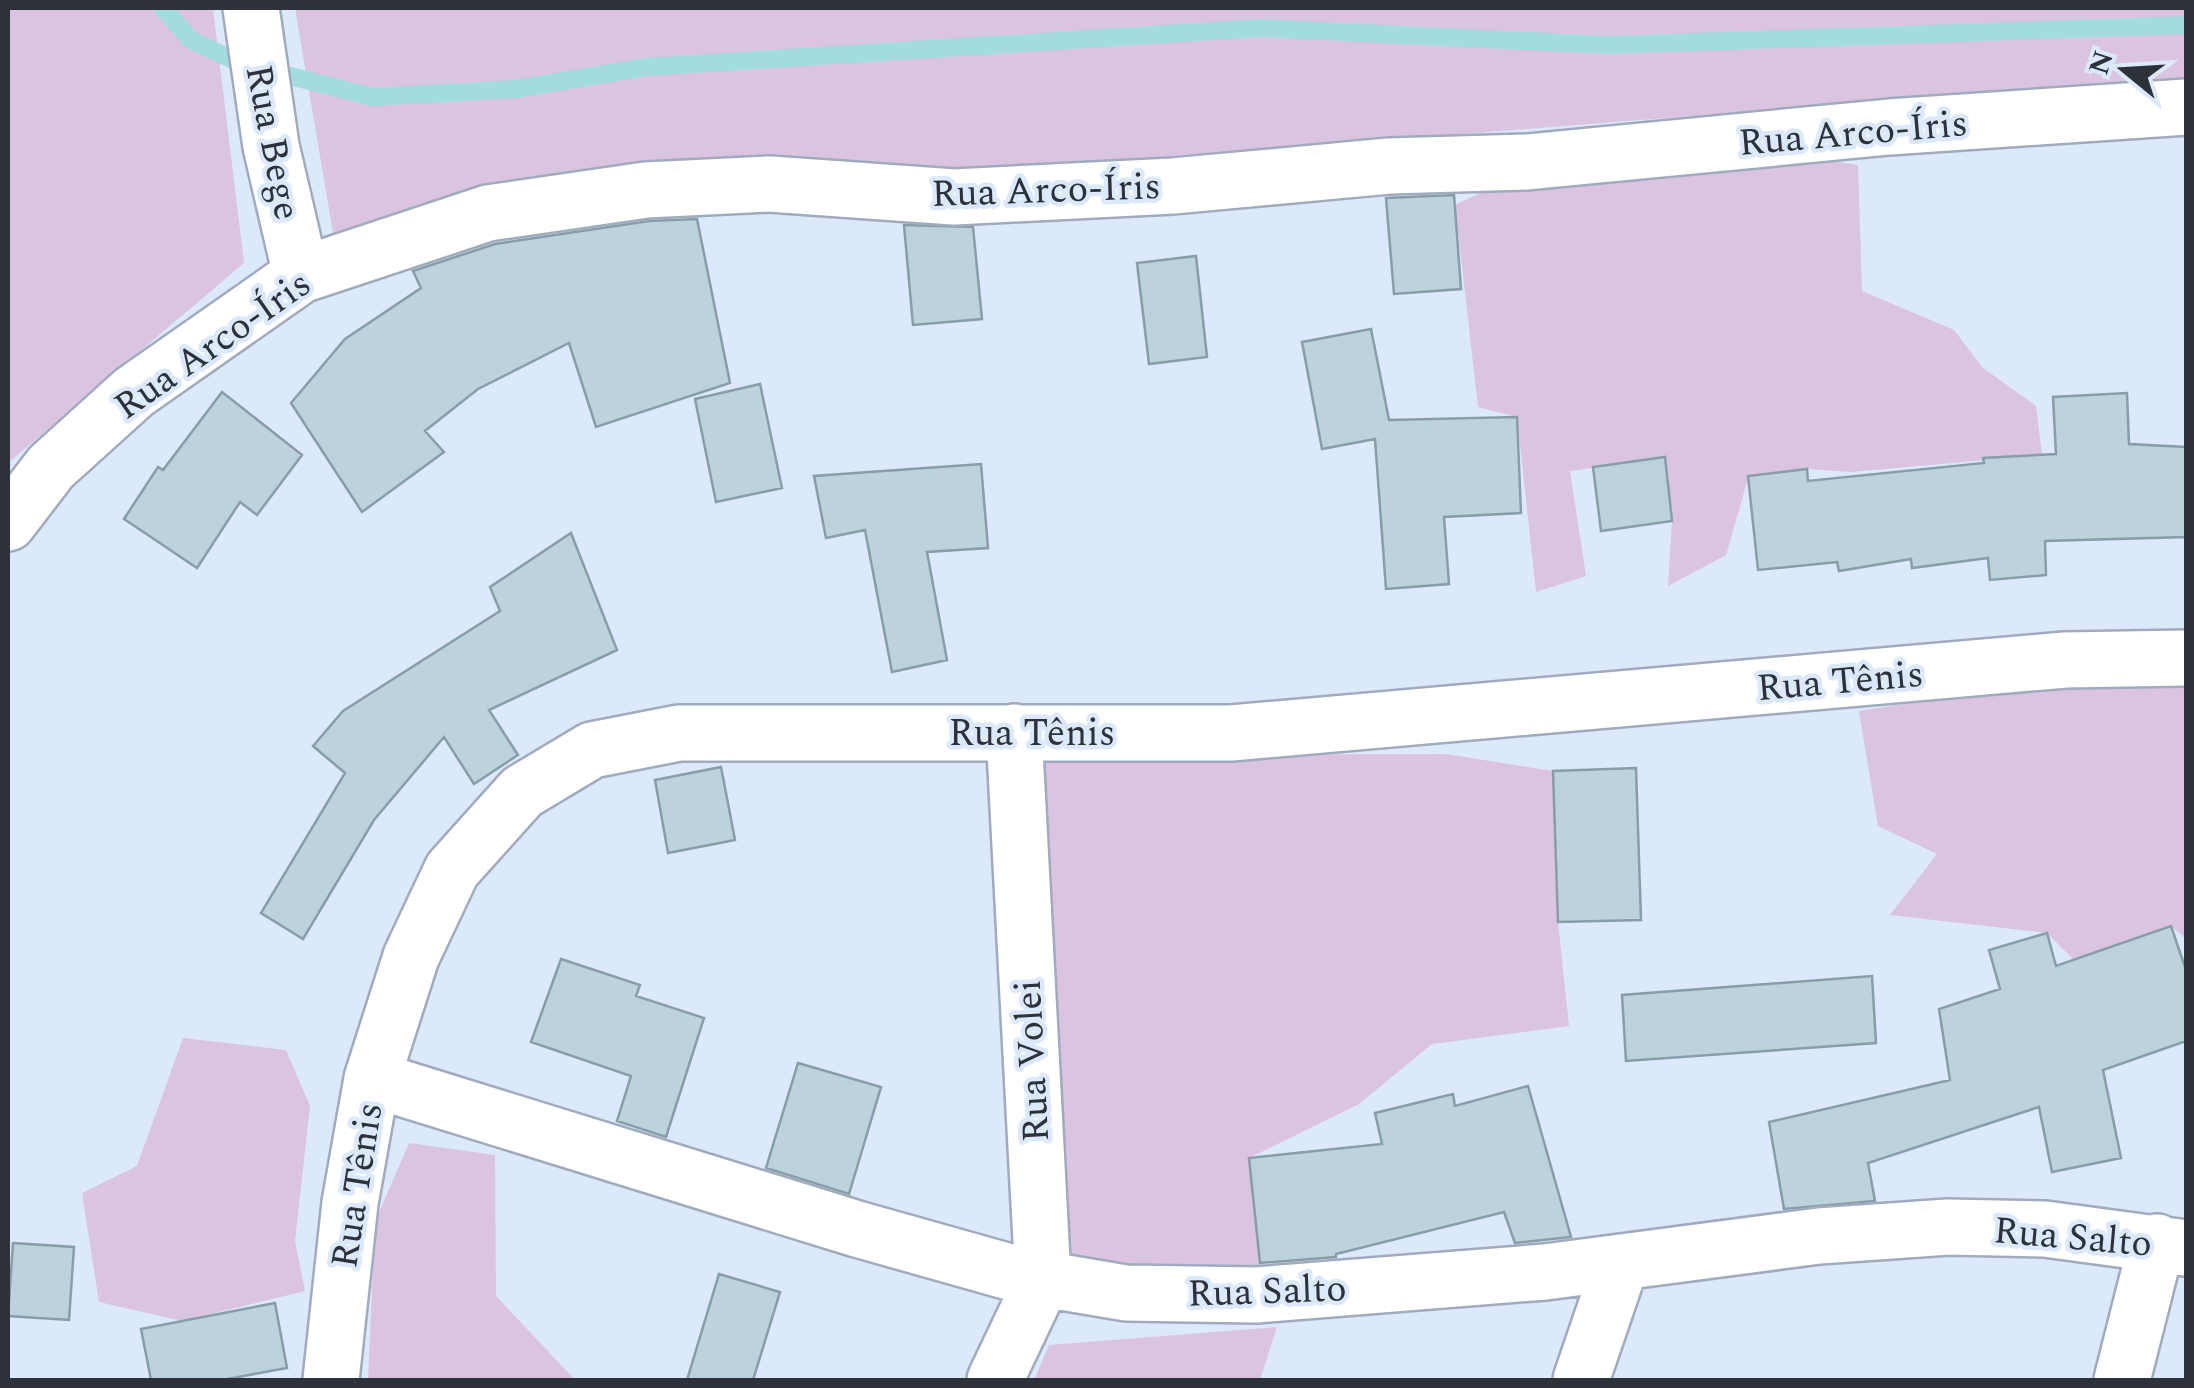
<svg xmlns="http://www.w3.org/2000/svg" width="2194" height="1388" font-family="Spectral,serif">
<rect width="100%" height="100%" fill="#dce8fc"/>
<path fill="#dbc3e2" d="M8 8H213L244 263 8 463Z
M295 8H2186V77L956 174 333 233Z
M1769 152 1858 165 1862 291 1954 330 1983 368 2036 406 2042 455 1851 472 1807 469 1749 475 1726 555 1668 586 1672 521 1665 458 1570 471 1586 576 1536 592 1517 417 1478 407 1455 205 1506 181Z
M2014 687H2186V939L2171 926 2077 963 2047 933 1890 915 1937 854 1878 826 1859 711Z
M1446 754 1553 771 1558 922 1569 1026 1432 1044 1359 1104 1249 1158 1261 1275 1063 1266 1032 755Z
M183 1038 286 1050 310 1106 295 1241 305 1291 182 1321 99 1302 82 1193 137 1166Z
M409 1143 495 1155 496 1296 575 1380H368L375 1222Z
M1277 1327 1260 1380H1034L1049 1345Z"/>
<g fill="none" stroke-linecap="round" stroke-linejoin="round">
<path stroke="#a3dcde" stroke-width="18" d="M163 8 191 40 240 63 372 97 515 89 646 67 1260 28 1609 45 2186 25"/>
</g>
<path fill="#bcd3de" stroke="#879da8" stroke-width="2.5" d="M1454 195 1461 289 1394 294 1386 198Z
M697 219 730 383 596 427 569 343 478 389 425 431 444 452 362 512 291 403 345 339 421 288 413 271 495 244 649 221Z
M904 225 973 227 982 319 913 325Z
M1196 256 1207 357 1149 364 1137 263Z
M1371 329 1389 420 1517 417 1521 513 1444 517 1449 584 1386 589 1375 439 1322 449 1302 342Z
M760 384 782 488 716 502 695 399Z
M222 392 302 455 257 515 240 502 197 568 124 519 158 467 163 470Z
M2127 393 2129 444 2186 447V537L2045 541 2046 575 1990 580 1988 558 1912 568 1911 559 1839 571 1837 562 1758 570 1748 476 1807 469 1808 481 1984 463 1983 458 2056 454 2053 397Z
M1665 457 1672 521 1601 531 1593 467Z
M981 464 988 548 927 552 947 660 892 672 865 530 826 538 814 476Z
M571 533 617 650 489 710 518 755 474 784 444 737 374 820 303 939 261 913 345 773 313 746 343 711 500 611 490 587Z
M721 767 735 840 668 853 655 780Z
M1636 768 1641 920 1558 922 1553 771Z
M2171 926 2186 970V1041L2103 1070 2121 1158 2052 1172 2039 1107 1868 1163 1875 1201 1784 1209 1769 1122 1950 1080 1939 1009 2000 989 1989 950 2047 933 2056 966Z
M561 959 640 985 636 996 704 1018 666 1137 617 1121 631 1076 531 1042Z
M1872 976 1876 1043 1626 1061 1622 995Z
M798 1063 881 1087 849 1194 766 1168Z
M1528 1086 1571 1237 1515 1243 1504 1212 1336 1254V1257L1260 1263 1249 1158 1382 1144 1375 1113 1453 1094 1455 1106Z
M13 1243 74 1247 69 1320 8 1316Z
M719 1274 780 1292 753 1380H687Z
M275 1303 287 1368 222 1380H151L141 1329Z"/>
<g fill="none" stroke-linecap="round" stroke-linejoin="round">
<g stroke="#a0abbe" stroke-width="60">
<path id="minor" d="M251 8 271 146 301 275
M8 523 51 467 134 392 301 275 488 213 646 190 770 184 954 197 1173 186 1389 166 1527 162 1889 127 2186 107
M372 1079 857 1229 1020 1275 1126 1293 1256 1295 1545 1272 1819 1236 1948 1227 2045 1229 2186 1248
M331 1380 350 1203 372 1079 411 957 452 870 522 792 592 750 679 733H1231L2065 660 2186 658
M995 1380 1043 1279 1014 732
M1581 1380 1621 1263
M2122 1380 2157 1242"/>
</g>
<use href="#minor" stroke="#fff" stroke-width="55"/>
</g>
<g text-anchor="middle" stroke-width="9" stroke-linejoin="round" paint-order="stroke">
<g font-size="38" fill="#2d323a" stroke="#dce8fc">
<text transform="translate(1853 132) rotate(-5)" y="13">Rua Arco-Íris</text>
<text transform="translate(274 142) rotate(79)" y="13">Rua Bege</text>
<text transform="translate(1046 189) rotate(-2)" y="13">Rua Arco-Íris</text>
<text transform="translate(212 344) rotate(-35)" y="13">Rua Arco-Íris</text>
<text transform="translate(1840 680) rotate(-5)" y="13">Rua Tênis</text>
<text x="1032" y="745">Rua Tênis</text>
<text transform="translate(1031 1061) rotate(-93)" y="13">Rua Volei</text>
<text transform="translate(356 1185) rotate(-81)" y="13">Rua Tênis</text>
<text transform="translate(2073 1236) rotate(5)" y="13">Rua Salto</text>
<text transform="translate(1267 1290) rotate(-2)" y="13">Rua Salto</text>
</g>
</g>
<rect width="2194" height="1388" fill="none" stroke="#2d323a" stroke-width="20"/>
<g transform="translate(2124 70) rotate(288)" stroke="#dce8fc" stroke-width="8" paint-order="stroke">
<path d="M0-8L18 38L0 25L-18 38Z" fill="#2d323a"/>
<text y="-15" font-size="28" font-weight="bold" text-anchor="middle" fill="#2d323a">N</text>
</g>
</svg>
